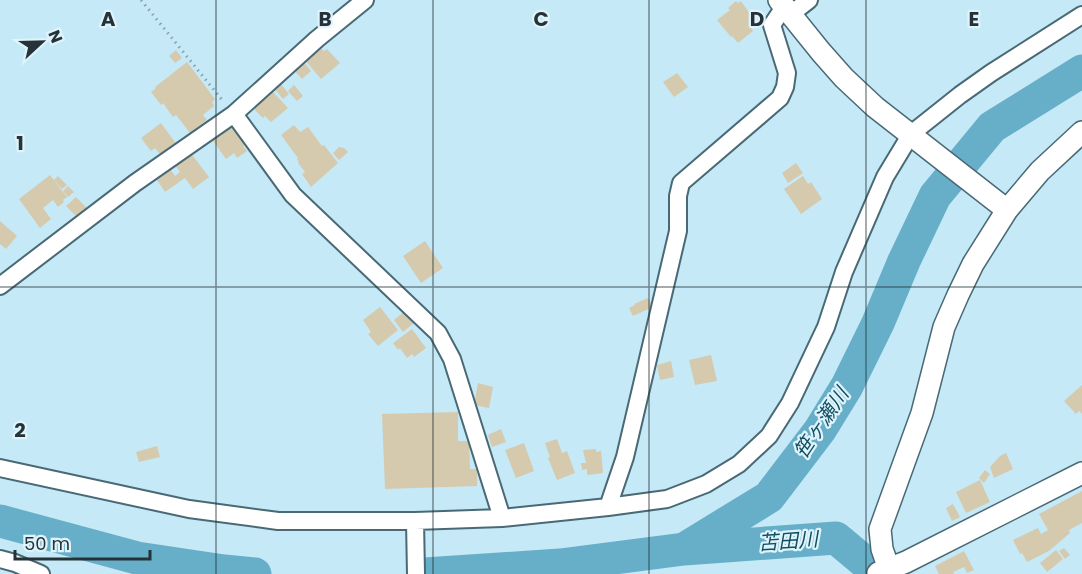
<svg xmlns="http://www.w3.org/2000/svg" width="1082" height="574" font-family="Poppins,'Noto Sans JP',sans-serif">
<rect width="100%" height="100%" fill="#c5e9f6"/>
<g fill="none" stroke-linecap="round" stroke-linejoin="round">
<path stroke="#67afc8" stroke-width="5" d="M547 566 548 574"/>
<path stroke="#67afc8" stroke-width="33" d="M0 521 137 558 224 571 255 574
M684 549 769 497 820 430 847 386 878 323 904 261 935 196 992 127 1082 71
M425 574 560 565 684 549 836 538 879 574"/>
</g>
<path fill="#d5caad" d="M736 1 738 3 741 1 750 14 749 15 754 22 749 25 753 31 738 43 732 36 731 37 717 20 730 10 728 8Z
M320 47 324 51 327 49 340 63 321 79 305 60Z
M176 50 182 58 175 63 169 56Z
M302 60 311 71 302 79 293 69Z
M187 62 215 99 212 102 214 106 203 115 207 120 190 133 176 115 173 117 163 103 161 105 151 92 156 88 155 87Z
M677 73 688 87 674 97 663 82Z
M280 83 289 94 283 99 274 88Z
M294 85 303 96 297 101 288 91Z
M271 90 288 108 271 122 265 116 263 118 252 107Z
M228 121 246 144 243 146 247 151 237 158 234 153 226 159 209 135Z
M161 123 177 145 162 157 155 148 151 151 141 138Z
M294 125 300 132 308 127 322 146 324 145 338 163 311 187 302 174 305 172 298 163 299 162 297 159 298 158 281 135Z
M339 147 344 148 348 152 339 160 333 153Z
M190 152 209 177 193 189 185 178 165 192 155 177 169 167 175 176 180 172 174 164Z
M796 163 803 173 788 183 782 173Z
M50 175 67 197 63 200 64 202 58 207 53 200 43 208 51 219 40 228 19 199Z
M58 176 67 185 62 189 54 180Z
M803 176 808 184 811 182 822 199 801 214 784 189Z
M68 186 74 192 68 197 63 191Z
M76 197 87 208 77 217 66 206Z
M0 221 17 236 6 249 0 244Z
M425 241 443 268 421 283 403 256Z
M648 298 653 307 633 316 629 308 635 305 634 304Z
M380 307 398 330 378 346 368 334 371 332 363 320Z
M405 311 414 323 403 332 394 320Z
M412 329 426 348 414 357 412 354 407 358 400 348 398 350 393 343Z
M711 355 717 381 695 385 689 360Z
M671 361 674 377 660 380 657 365Z
M478 383 493 387 489 408 474 405Z
M1082 385V414L1079 411 1076 414 1064 401Z
M458 412V441H469L470 469H477V486L385 489 382 414Z
M501 429 506 442 492 447 488 435Z
M557 439 562 453 567 451 575 473 557 480 548 458 550 457 545 443Z
M524 443 534 471 516 478 505 450Z
M157 446 160 457 139 462 136 452Z
M596 449V452L601 451 603 473 587 475V469L582 470 581 463H586L583 450Z
M1006 453 1013 469 994 478 990 467 1000 456Z
M985 470 990 474 984 483 979 478Z
M980 480 990 502 966 513 956 492Z
M1082 491V523L1069 530 1070 533 1049 551 1027 562 1022 553 1020 554 1013 540 1038 528 1041 534 1048 530 1039 514Z
M953 504 960 517 952 521 946 508Z
M1064 548 1070 555 1065 559 1059 551Z
M1056 550 1063 559 1047 572 1040 563Z
M964 551 974 570 967 573 964 567 953 572 954 574H939L935 566Z"/>
<g fill="none" stroke-linecap="round" stroke-linejoin="round">
<g stroke="#496975" stroke-width="20">
<path id="minor" d="M791 14 809 0
M234 114 293 195 438 333 452 359 502 518
M0 286 135 183 234 114 317 39 365 0
M0 468 189 509 278 521H415L502 518 608 507 667 499 706 484 739 464 769 436 790 403 826 327 844 272 885 177 911 134 960 95 991 73 1082 15
M608 507 625 457 678 231V196L681 183 780 98 785 87 787 73 772 25 784 7
M415 521 416 574
M0 559 15 563 41 574"/>
</g>
<g stroke="#496975" stroke-width="24">
<path id="tertiary" d="M779 0 821 52 844 78 875 107 1007 210
M889 569 882 549 880 529 922 413 944 327 958 295 973 264 1007 210 1040 171 1082 132
M878 573 906 562 1082 473"/>
</g>
<path stroke="#86a2ab" stroke-width="3" stroke-dasharray="1.5 4.5" stroke-linecap="butt" d="M141 0 223 101"/>
<use href="#minor" stroke="#fff" stroke-width="16"/>
<use href="#tertiary" stroke="#fff" stroke-width="21"/>
</g>
<path fill="none" stroke="#253338" stroke-width="1.5" stroke-opacity="0.55" d="M216 0V574M433 0V574M649 0V574M866 0V574M0 287H1082"/>
<g text-anchor="middle" stroke-width="4.5" stroke-linejoin="round" paint-order="stroke">
<g font-size="20" font-style="italic" fill="#114f60" stroke="#def3fb">
<text transform="translate(821 423) rotate(-56)" y="7">笹ヶ瀬川</text>
<text transform="translate(788 541) rotate(-4)" y="7">苫田川</text>
</g>
</g>
<g font-size="20" text-anchor="middle" font-weight="bold" fill="#253338" stroke="#def3fb" stroke-width="4.5" stroke-linejoin="round" paint-order="stroke">
<text x="108" y="26">A</text>
<text x="325" y="26">B</text>
<text x="541" y="26">C</text>
<text x="757" y="26">D</text>
<text x="974" y="26">E</text>
<text x="20" y="150">1</text>
<text x="20" y="437">2</text>
</g>
<g transform="translate(42 42) rotate(68)" stroke="#def3fb" stroke-width="4.5" paint-order="stroke">
<path d="M0-4.5L10 22L0 15L-10 22Z" fill="#253338"/>
<text y="-9" font-size="16" font-weight="bold" text-anchor="middle" fill="#253338">N</text>
</g>
<path d="M15 550v9h135v-9" fill="none" stroke="#253338" stroke-width="3"/>
<text x="24" y="550" font-size="18" fill="#253338" stroke="#def3fb" stroke-width="4.5" paint-order="stroke">50 m</text>
</svg>
